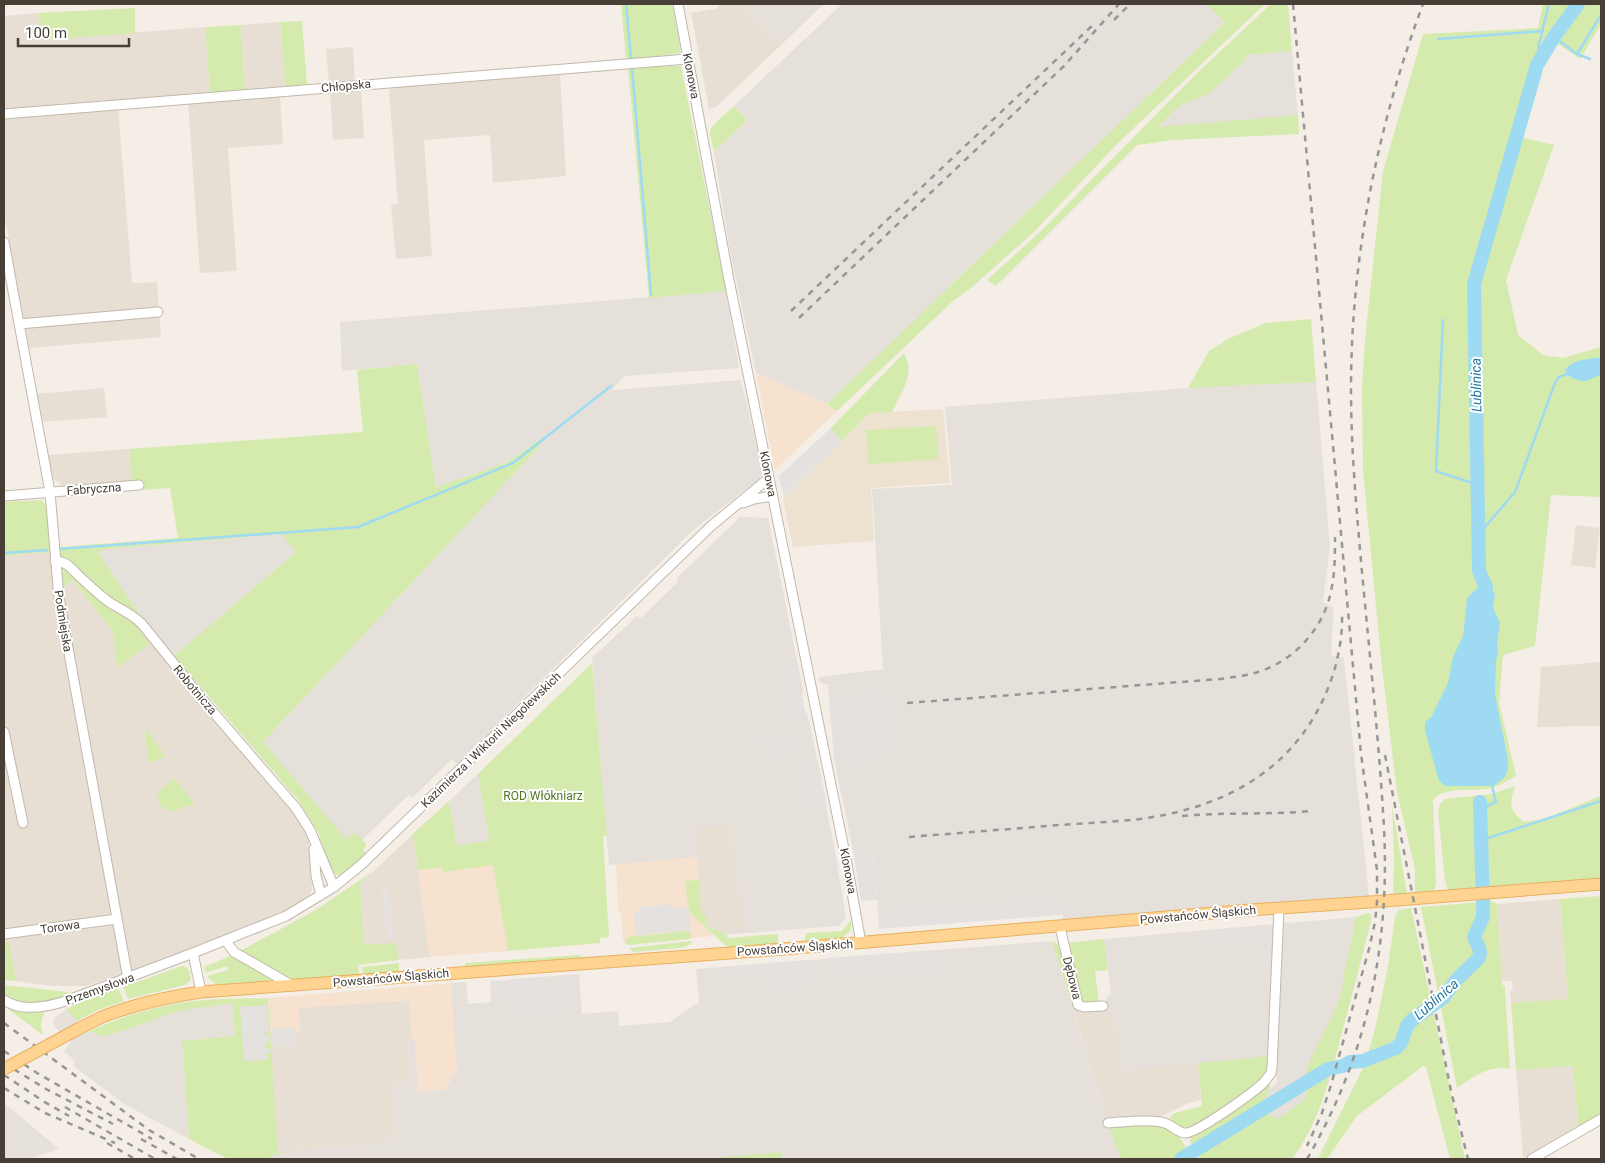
<svg xmlns="http://www.w3.org/2000/svg" width="1605" height="1163" font-family="Roboto,sans-serif">
<rect width="100%" height="100%" fill="#f4eee6"/>
<path fill="#e8dfd4" d="M721 4H740L781 45 732 92 716 107 709 109 691 13 715 9Z
M38 13 42 40 205 27 210 93 4 110V16Z
M280 22 285 87 245 90 241 25Z
M353 47 355 82 329 84 326 49Z
M560 73 566 176 493 183 490 135 424 140 432 256 396 259 391 205 398 204 389 91 392 86Z
M361 88 364 138 333 140 330 91Z
M280 95 283 144 228 148 237 271 200 273 188 102Z
M118 107 132 283 157 282 161 337 29 348 4 214V116Z
M104 388 107 417 42 422 36 394Z
M129 449 132 482 64 486 51 477 48 455Z
M1576 525 1600 528 1595 568 1571 565Z
M51 552 61 589 72 580 113 631 130 616 193 696 292 810 306 831 310 848 312 889 310 895 291 908 259 922 142 967 86 986H51L16 981 9 942H4V556Z
M1601 662V726L1537 727 1541 667Z
M730 822 746 933 727 935 707 926 701 914 695 827 722 826 723 823Z
M413 834 430 957 365 963 360 884Z
M1560 899 1568 999 1511 1003 1510 992 1513 988 1512 981H1502L1497 904Z
M409 1000 412 1039H408L409 1083 392 1084 395 1141 379 1142 377 1145 292 1150 291 1154 277 1155 270 1033 300 1031 298 1008Z
M1073 1009H1107L1183 1065 1198 1063 1201 1100 1188 1103 1160 1117 1106 1119Z
M1573 1066 1578 1126 1527 1157H1523L1516 1070Z"/>
<path fill="#f7e2d0" d="M756 373 827 404 837 411 775 470Z
M449 801 457 846 489 840 508 951 430 957 413 834Z
M697 857 702 924 714 936 626 944 623 940 621 913 618 911 616 864Z
M452 983 458 1060 457 1070 445 1090 418 1092 415 1039H412L409 1000 299 1008 300 1031 270 1033 268 998Z"/>
<path fill="#e6e0db" d="M740 4H824L781 45Z
M842 4H1206L1225 22 827 404 756 373 730 251 714 152 747 120 734 106Z
M1292 51 1298 115 1158 128 1181 105 1207 95 1245 61V55Z
M726 291 739 368 624 376 612 390 741 380 763 473 759 479 693 530 457 764 452 759 412 798 409 795 362 840 355 832 346 840 263 742 541 445 539 440 506 463 436 487 417 364 342 371 340 322Z
M1316 382 1330 546 1323 602 1334 608 1331 655 1344 658 1369 896 1063 920 1060 897 878 911 874 852 854 854 834 759 828 684H823L819 681V677L883 669 872 489 952 485 945 407 1188 388Z
M740 517 768 518 803 690 802 697 805 711 810 724 836 857 846 918 839 926 746 933 730 822 723 823V826L696 828 697 857 609 865 592 658 637 616 641 618 677 583V578Z
M282 534 296 552 174 656 140 615 98 552 106 549Z
M478 774 489 840 457 846 449 801Z
M1356 917 1343 978 1344 985 1307 1084 1306 1094 1303 1102 1277 1119 1270 1115 1264 1104 1268 1091 1278 1082 1274 1070 1275 1056 1120 1071 1113 1013 1107 1009 1106 998 1111 994 1104 939Z
M1052 941 1102 1106 1121 1159H271L270 1155 291 1154V1150L377 1145 378 1142 395 1141 392 1084 409 1082 408 1039H415L418 1092 445 1090 457 1070 451 983 466 982 468 1004 491 1002 490 981 579 974 582 1014 618 1011 619 1026 670 1022 699 1002 696 969Z
M233 1003 235 1036 182 1041 189 1139 126 1105 73 1066 75 1061 64 1051 71 1042 54 1026 53 1023 55 1018 66 1009 86 1030 104 1037 179 1011Z
M4 1103 59 1149 29 1159H4Z"/>
<path fill="#ede1cf" d="M943 409 950 483 871 488 874 541 793 547 783 499 871 413Z"/>
<path fill="#d5eaad" d="M621 4H672L681 53 626 60Z
M1206 4H1265L1117 144 1034 232 972 287 953 301 837 411 827 404 1225 22Z
M1271 4H1288L1292 51 1245 55V61L1207 95 1181 105 1158 127 1298 115 1299 134 1174 140 1137 145 996 286 987 280 1039 233 1198 72Z
M1543 4H1601V25L1600 26 1580 59 1554 41 1529 83 1515 136 1554 145 1506 280 1518 335 1543 355 1563 358 1601 347V357L1580 361 1596 376 1601 375V497L1551 495 1535 646 1503 655 1499 702 1516 776C1507 781 1498 787 1487 789 1471 791 1443 787 1433 800L1436 883 1434 892 1415 894V869L1397 792 1382 668 1363 471 1362 387 1365 340 1383 171 1423 34 1538 28Z
M135 8V33L41 40 38 13Z
M302 21 307 85 285 87 280 22Z
M241 25 245 90 210 93 205 27Z
M675 66H681L726 291 649 298 628 68Z
M734 106 747 120 714 152C713 145 710 138 710 132 710 125 729 112 734 106Z
M1311 319 1316 382 1188 388 1209 351 1230 338 1266 323Z
M904 353C916 374 901 392 892 412L870 413 842 441 830 429Z
M417 364 436 487 506 463 539 440 541 445 263 742 346 839 355 832 367 845 363 850 367 854C358 862 349 875 336 875L330 868 319 834 298 800 174 656 296 552 282 534 106 549 98 552 140 615 112 600 58 553 60 547 178 538 170 488 141 490 132 482 129 449 363 432 357 370Z
M936 426 938 459 869 464 866 430Z
M41 500 47 505 51 552 4 556V502Z
M63 567 130 616 117 628 130 617 149 644 117 668 113 631 72 580 61 589 60 570Z
M592 663 607 836H603L609 937 600 938V943L508 951 493 865 444 872 441 867 418 870 413 834 449 801 457 846 489 840 478 774Z
M147 730 166 757 148 763 145 731Z
M174 778 195 804C179 809 162 819 157 796L161 790Z
M1515 786C1510 804 1508 808 1523 822L1544 819 1601 796V878L1449 891 1445 881 1438 812 1440 804 1445 799 1492 794Z
M1392 805 1407 894 1393 895 1394 856Z
M372 872 360 884 364 945 395 943 399 960 358 965 359 975 298 981 283 976 240 951 314 911Z
M699 880 701 913 706 915 707 926 727 935 728 938 778 934V944L731 948 725 945 691 914 688 906 685 881Z
M1601 896V1113L1578 1126 1573 1066 1516 1070 1511 1003 1568 999 1560 899Z
M1492 901 1497 904 1502 981V984L1505 987 1510 1069C1490 1064 1472 1077 1457 1088L1421 907Z
M1411 908 1465 1159H1450L1426 1067 1423 1066 1357 1116 1327 1159H1318L1365 1064 1376 1025 1388 966 1395 916 1399 910Z
M1369 913 1372 917C1362 957 1352 996 1341 1036 1330 1079 1319 1123 1292 1159H1200L1190 1141 1192 1135 1270 1084 1271 1087 1268 1091 1264 1104 1270 1115 1277 1119C1290 1110 1315 1100 1305 1080 1306 1074 1307 1067 1310 1061 1318 1041 1345 999 1343 978L1356 917Z
M851 920V930L842 938 807 941 805 940V936L807 933 842 931Z
M688 931 692 935 690 939 628 945 625 942 626 939 628 937Z
M1104 939 1108 970 1095 971 1099 1003 1086 1004 1080 1000 1067 943Z
M9 941 16 981 4 980V942Z
M692 941 689 945 681 948 634 952 629 948Z
M1052 941 1059 945 1076 1009H1073Z
M580 955 582 959 465 969V963Z
M230 956H233L270 978 269 980 273 982 221 985 214 983 207 976 228 970 227 966 206 973 204 967Z
M399 963V971L398 972 363 975 362 967Z
M182 966C189 966 192 974 190 981L185 985 128 999 123 987Z
M4 985 68 992 76 994 51 1002 24 1004 17 1003 4 996Z
M118 988 124 1001 98 1010 77 1021 66 1009 101 993Z
M268 998 278 1153 277 1155H271V1159H228L189 1139 182 1041 235 1036 233 1003 179 1011 104 1037 90 1031C123 1016 158 1005 194 1001 219 998 243 999 268 998Z
M8 1009 44 1012 41 1025 43 1035Z
M1269 1056C1268 1063 1267 1069 1264 1075 1255 1088 1208 1124 1193 1127 1184 1129 1173 1125 1170 1117L1175 1113 1202 1106 1198 1063Z
M1154 1124C1179 1130 1181 1139 1193 1159H1121L1108 1125Z
M781 1152 782 1159H715V1158Z"/>
<path fill="#e4e1de" d="M830 429 842 441 784 497 779 476Z
M798 663 803 690 802 697 805 711 809 717 790 720 779 667Z
M881 693H884L887 698 891 754 882 755V761L842 765V761H836L829 703 840 701 841 695Z
M792 731 795 741 801 740 803 745 790 748 789 754 765 758 761 738Z
M818 761 827 805 815 807 803 799 804 791 809 792 811 789 807 769 804 765Z
M874 852 877 900 861 901 854 854Z
M380 882H386L395 939 388 940Z
M1060 897 1062 915 879 929 878 911Z
M673 904 674 909 689 908 691 930 636 935 634 912H640V907Z
M1272 926 1270 968H1264L1265 941 1204 945 1203 932Z
M935 950 937 975 880 979 879 974 829 978 827 958Z
M807 960 809 979 802 989 771 991 769 975 721 978 720 967Z
M538 979V983L575 981 577 1006 558 1007V1015L511 1017 510 1000 492 1001 491 982Z
M267 1005 269 1031 264 1032 266 1035H269L270 1041 266 1042 265 1045V1048H270L271 1053 265 1054 269 1059 244 1061 240 1007Z
M294 1027 295 1045 275 1046 274 1041H273L272 1029Z"/>
<path fill="#9fdaf3" d="M1601 357V375C1596 376 1591 380 1586 381 1577 382 1557 373 1570 365 1578 359 1592 359 1601 357Z
M1479 571 1482 572 1485 578 1490 584 1495 595 1493 608 1500 623 1497 645 1498 653 1496 661 1495 694 1508 760V770L1504 778 1495 785 1490 786H1445L1439 781 1425 731V722L1431 717 1448 683 1453 657 1463 636 1467 598 1477 588 1478 585 1476 574Z"/>
<g fill="none" stroke-linecap="round" stroke-linejoin="round">
<path stroke="#9fdaf3" stroke-width="2.5" d="M626 4 631 59
M1554 37 1577 54 1601 15
M1438 39 1543 31
M1577 54 1590 59
M1537 65 1539 44 1549 4
M632 68 651 295
M1443 320 1436 471 1478 485
M1479 534 1515 492 1555 383 1559 377 1567 374
M59 549 358 527 513 463 611 386
M4 553 47 550
M1480 809 1496 802 1492 786
M1482 840 1601 801"/>
<path stroke="#9fdaf3" stroke-width="14" d="M1486 587 1479 571 1474 284 1537 65 1554 37 1578 4
M1181 1159 1328 1069 1343 1066 1350 1062 1363 1061 1396 1048 1401 1043 1407 1026 1412 1020 1443 998 1456 980 1478 959C1483 951 1477 945 1474 937L1483 917V907L1480 802"/>
<g stroke="#c2b8ab" stroke-width="11">
<path id="minor" d="M678 4 729 280 846 859 861 943
M4 114 688 59
M4 242 50 492 59 598 128 979
M19 324 158 312
M4 496 139 485
M743 503 754 499 772 496
M55 561C66 561 71 568 78 575 89 585 100 596 112 604 123 610 133 615 142 624L208 706 296 808 310 830 334 887
M4 732 23 823
M314 849 316 876 321 895
M1060 927 1078 1005 1084 1007 1103 1006
M4 934 117 919
M226 941 234 952 293 986
M193 953 201 992
M4 1000C21 1012 47 1007 66 1001L193 953 286 916 334 887 362 864 710 527 769 478
M1108 1123C1125 1122 1144 1119 1161 1122 1171 1123 1177 1133 1185 1133 1196 1134 1256 1091 1265 1081L1271 1073 1272 1068 1279 908
M1532 1159 1601 1119"/>
</g>
<g stroke="#e8b05f" stroke-width="13">
<path id="major" d="M102 1017C135 1004 166 997 201 992L783 949 1250 910 1384 901 1601 884"/>
</g>
<use href="#minor" stroke="#fff" stroke-width="9"/>
<use href="#major" stroke="#ffd493" stroke-width="11"/>
<path stroke="#969696" stroke-width="2.5" stroke-dasharray="6 6" stroke-linecap="butt" d="M1293 4 1361 754 1377 870V902L1375 922 1369 949 1331 1085 1322 1113 1307 1146
M1114 20 1130 4
M791 311 1095 23
M799 318 1064 66 1119 4
M907 703 1220 679C1233 677 1246 676 1258 672 1294 661 1324 628 1331 591 1335 573 1335 555 1335 537
M1385 755 1451 1091 1468 1159
M1182 816C1225 812 1268 815 1311 811
M909 837C959 833 1010 829 1060 825 1087 823 1114 822 1140 819 1215 809 1282 778 1319 708 1334 679 1343 646 1342 613
M4 1023 149 1130 199 1159
M4 1051 37 1073 152 1139
M4 1063 46 1089 113 1124
M4 1075 43 1101 69 1116
M4 1088 45 1113 115 1143
M65 1107 155 1159
M141 1139 177 1159
M107 1143 135 1159
M1307 1159C1367 1056 1390 947 1384 828 1379 739 1369 650 1361 561 1356 504 1351 447 1351 389 1351 258 1377 127 1423 4"/>
<g stroke="#e8b05f" stroke-width="13" stroke-linecap="butt">
<path id="major-bridge" d="M4 1069 78 1029 102 1017"/>
</g>
<use href="#major-bridge" stroke="#ffd493" stroke-width="11"/>
</g>
<g text-anchor="middle" stroke-width="4" stroke-linejoin="round" paint-order="stroke">
<g font-size="12" fill="#473e35" stroke="#fff">
<text transform="translate(691 76) rotate(79)" y="4">Klonowa</text>
<text transform="translate(346 86) rotate(-5)" y="4">Chłopska</text>
<text transform="translate(768 474) rotate(79)" y="4">Klonowa</text>
<text transform="translate(94 489) rotate(-4)" y="4">Fabryczna</text>
<text transform="translate(63 621) rotate(81)" y="4">Podmiejska</text>
<text transform="translate(195 690) rotate(50)" y="4">Robotnicza</text>
<text transform="translate(491 740) rotate(-44)" y="4">Kazimierza i Wiktorii Niegolewskich</text>
<text transform="translate(848 871) rotate(79)" y="4">Klonowa</text>
<text transform="translate(1198 915) rotate(-5)" y="4">Powstańców Śląskich</text>
<text transform="translate(60 927) rotate(-8)" y="4">Torowa</text>
<text transform="translate(795 948) rotate(-4)" y="4">Powstańców Śląskich</text>
<text transform="translate(391 978) rotate(-5)" y="4">Powstańców Śląskich</text>
<text transform="translate(1072 978) rotate(76)" y="4">Dębowa</text>
<text transform="translate(100 989) rotate(-20)" y="4">Przemysłowa</text>
</g>
<g font-size="12" fill="#4f7b26" stroke="#fff">
<text x="543" y="800">ROD Włókniarz</text>
</g>
<g font-size="14" font-style="italic" fill="#26799e" stroke="#fff">
<text transform="translate(1476 385) rotate(-91)" y="5">Lublinica</text>
<text transform="translate(1436 999) rotate(-41)" y="5">Lublinica</text>
</g>
</g>
<rect width="1605" height="1163" fill="none" stroke="#473e35" stroke-width="10"/>
<path d="M18 38v8h111v-8" fill="none" stroke="#473e35" stroke-width="2.5"/>
<text x="25" y="38" font-size="15" fill="#473e35" stroke="#ffffff" stroke-width="4" paint-order="stroke">100 m</text>
</svg>
